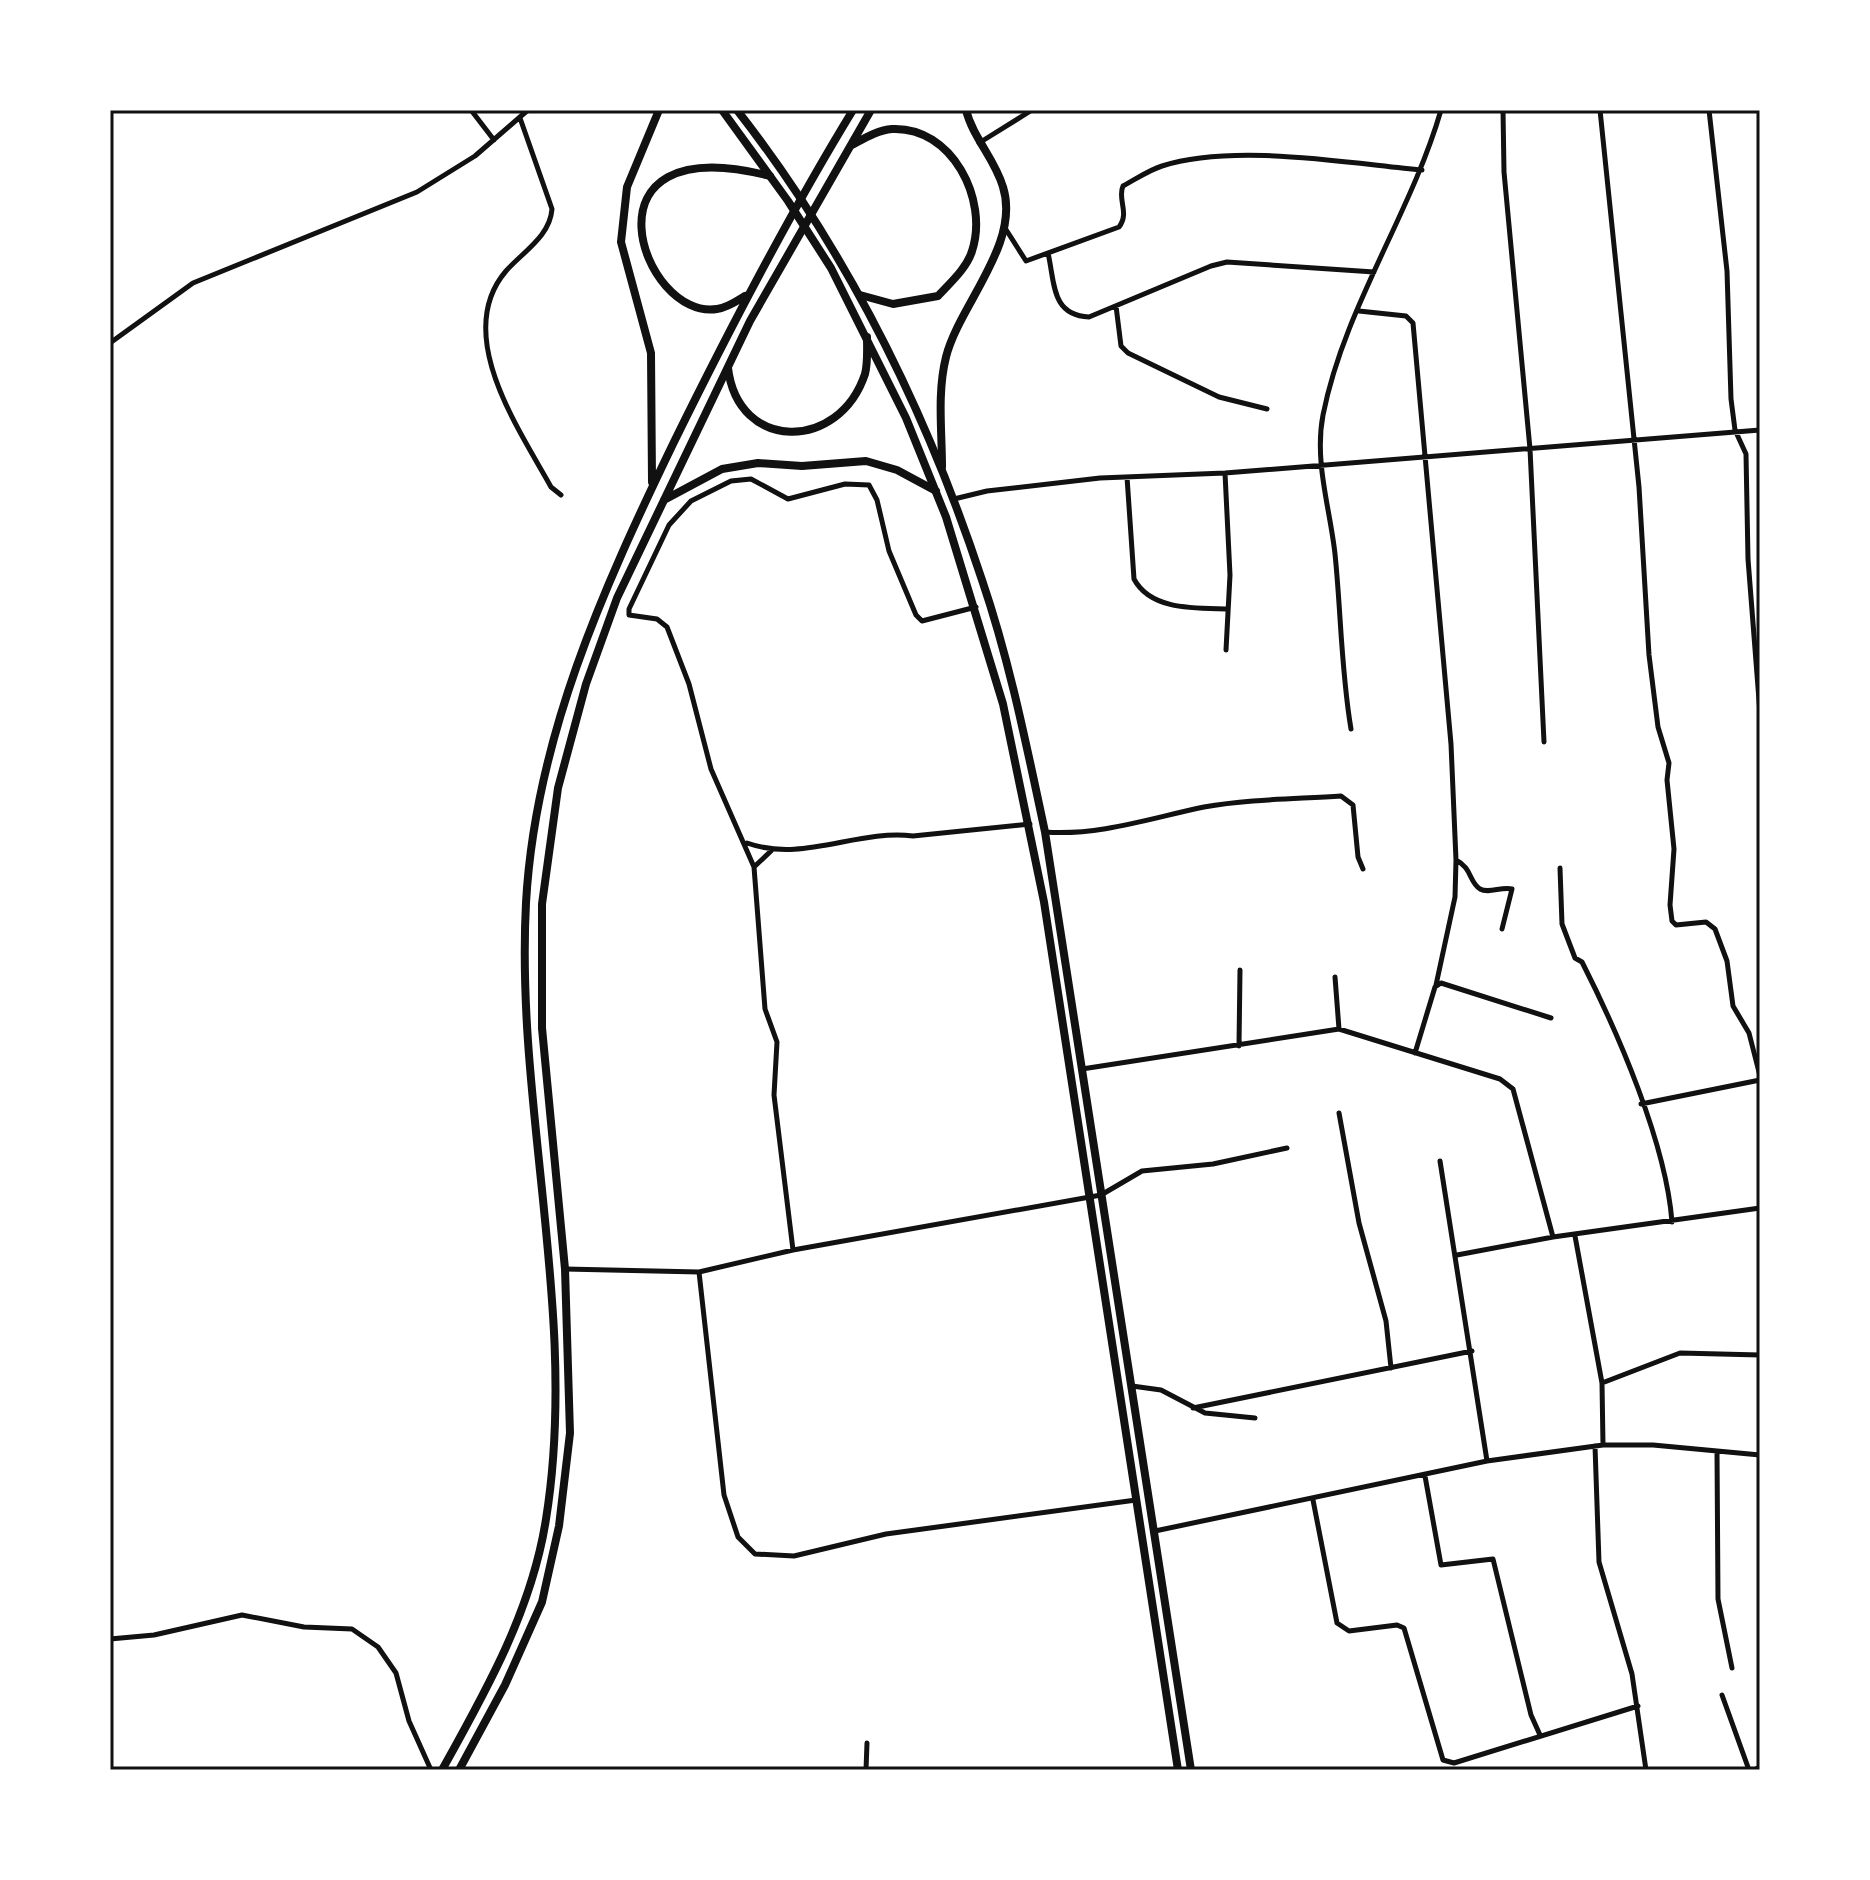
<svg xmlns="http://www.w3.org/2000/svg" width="1870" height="1880" font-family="'Asap Condensed',sans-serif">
<rect width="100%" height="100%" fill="#fff"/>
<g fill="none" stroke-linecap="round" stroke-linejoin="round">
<path stroke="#111" stroke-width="5" d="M471 110 494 140
M1503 110 1504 172 1530 449 1544 742
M1600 110 1639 487 1649 655 1658 727 1669 763 1667 780 1674 849 1670 905 1672 921 1676 925 1706 922 1715 929 1727 961 1733 1006 1749 1033 1760 1076
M1709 110 1727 271 1731 399 1735 430 1746 454 1748 559 1760 713
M520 118 552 209C550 236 524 251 506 271 452 334 519 429 551 487L561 495
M979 143 1032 110
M1005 228 1026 261 1119 227C1130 213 1117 199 1123 186 1136 179 1149 170 1162 166 1234 143 1347 163 1422 170
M1048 253C1055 283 1051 315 1089 317L1211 266 1227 262 1374 272
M1116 306 1121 346 1128 353 1219 397 1267 409
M1359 311 1406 316 1413 323 1451 744 1456 860C1472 868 1469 882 1480 889 1489 894 1502 886 1512 889L1502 929
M110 343 193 283 417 192 475 156 528 110
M1225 473 1230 575 1226 650
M1127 477 1134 579C1151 611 1197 608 1228 609
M954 499 987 491 1100 478 1225 473 1760 430
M1351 729C1341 670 1341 612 1335 554 1330 508 1314 462 1323 415 1344 308 1411 214 1441 110
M1045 832C1099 836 1151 818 1204 807 1248 799 1296 799 1341 796L1353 805 1358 857 1363 869
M747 843C803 863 857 829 913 836L1030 824
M754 867 771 851
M1560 868 1562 924 1575 958 1582 962C1618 1033 1666 1143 1672 1222
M1335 977 1339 1029
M1436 985 1455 897 1456 860
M1239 1046 1240 970
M1415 1053 1435 987 1441 983 1551 1018
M1082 1069 1339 1029 1500 1079 1513 1089 1553 1237
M1641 1104 1760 1080
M1339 1113 1359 1223 1386 1321 1391 1368
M1440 1161 1487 1461
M1575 1236 1602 1383 1603 1445
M793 1250 774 1095 777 1042 765 1009 754 867 711 769 689 684 667 627 657 619 629 615V609L669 525 691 501 731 481 751 479 788 499 845 484 869 485 877 500 889 551 916 615 922 621 976 607
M1457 1255 1553 1237 1760 1208
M565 1269 699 1272 793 1250 1101 1195 1142 1171 1213 1164 1287 1148
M699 1272 724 1495 738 1537 755 1554 794 1556 886 1534 1136 1500
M1602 1383 1680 1353 1760 1355
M1132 1386 1161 1390 1205 1413 1255 1418
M1193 1408 1472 1351
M1595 1446 1599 1562 1632 1674 1646 1770
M1717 1452 1718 1599 1732 1668
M1425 1476 1441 1565 1493 1559 1531 1715 1540 1735
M1313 1500 1337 1623 1349 1631 1397 1625 1404 1628 1443 1760 1454 1763 1638 1706
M1155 1531 1487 1461 1603 1445H1653L1760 1455
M110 1639 154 1635 242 1615 304 1627 352 1629 378 1647 396 1673 409 1721 431 1770
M1722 1695 1749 1770
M866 1770 867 1743
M1754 1770 1760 1767"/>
<path stroke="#111" stroke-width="8" d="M722 110 788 201 831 268 906 418 946 517 1003 704 1044 902 1178 1770
M737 110C847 251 926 410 982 580 1010 662 1027 748 1045 832L1191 1770"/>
<path stroke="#111" stroke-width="8" d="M852 145C865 138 878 130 892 129 952 126 989 200 972 251 967 268 950 283 938 296L893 304 860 295
M745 296C737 301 727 308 717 309 642 321 573 125 770 176
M728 368C738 452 839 452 865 374 868 363 867 349 867 337
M942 467C942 431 937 393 946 357 959 305 1021 244 1003 187 995 159 973 138 966 110
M652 482 651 353 621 242 627 187 659 110
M664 500 722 469 758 463 802 466 866 461 897 470 936 491
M442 1770C486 1691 532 1610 546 1519 579 1315 515 1108 526 903 535 739 603 589 673 444 729 330 787 218 853 110
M459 1770 505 1685 542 1602 559 1526 570 1433 565 1269 542 1028V904L558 788 586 684 617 598 750 321 871 110"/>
</g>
<rect width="1870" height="1880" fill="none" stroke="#ffffff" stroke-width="224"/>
<rect x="112" y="112" width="1646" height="1656" fill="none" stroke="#111" stroke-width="3"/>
</svg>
